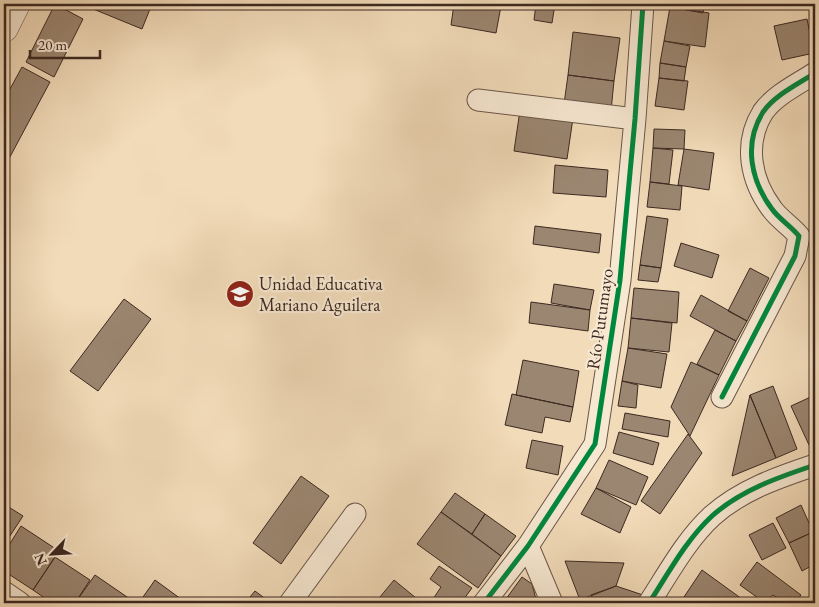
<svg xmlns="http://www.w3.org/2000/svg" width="819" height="607" font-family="'EB Garamond',serif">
<rect width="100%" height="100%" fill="#f2dbb9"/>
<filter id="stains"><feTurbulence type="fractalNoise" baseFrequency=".004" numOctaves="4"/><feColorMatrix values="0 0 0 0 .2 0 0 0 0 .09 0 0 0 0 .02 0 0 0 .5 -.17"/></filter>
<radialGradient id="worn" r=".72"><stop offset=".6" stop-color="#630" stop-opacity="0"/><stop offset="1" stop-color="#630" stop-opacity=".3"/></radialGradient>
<path fill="#9b8671" stroke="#3d2922" d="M55 4 83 19 54 77 26 62Z
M81 4H152L142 29Z
M454 4H485L501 6 496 33 451 25Z
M536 4H555L552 23 534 20Z
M670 4H705L703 13 670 7Z
M670 7 709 13 705 47 664 41Z
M807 19 814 53 782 60 774 26Z
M573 32 620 38 614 81 568 75Z
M664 41 690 46 686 67 660 63Z
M660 63 686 67 684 81 659 78Z
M22 67 50 82 4 168V100Z
M568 75 614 81 611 111 564 104Z
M659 78 688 81 684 110 655 106Z
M520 110 573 118 567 159 514 151Z
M654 129 685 130 684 149 653 148Z
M653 148 673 150 669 184 650 182Z
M684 149 714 153 709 190 678 185Z
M555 165 608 170 606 197 553 193Z
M650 182 682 186 680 210 647 207Z
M647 216 668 219 661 268 640 265Z
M535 226 601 234 599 253 533 244Z
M681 243 719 255 712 278 674 266Z
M640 265 661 268 658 282 638 280Z
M750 268 769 278 747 321 728 311Z
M554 284 594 290 590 310 551 303Z
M634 288 679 292 677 323 631 318Z
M701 295 747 321 736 341 690 316Z
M124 299 151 319 98 391 70 371Z
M531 302 590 310 588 331 529 323Z
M631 318 672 323 669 352 628 348Z
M715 330 736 341 719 375 697 364Z
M628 348 667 354 661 388 622 381Z
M523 360 579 371 573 407 516 395Z
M691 362 719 375 690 436 671 407Z
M622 381 638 385 636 408 618 406Z
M773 386 797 449 776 458 750 395Z
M512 394 573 407 570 422 545 417 542 433 505 425Z
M750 395 776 458 732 476Z
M815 395V443L809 445 791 406Z
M625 413 670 421 668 437 622 429Z
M619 432 659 443 653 465 613 453Z
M688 434 702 453 660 514 641 501Z
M532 440 563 446 558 475 526 468Z
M609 460 648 477 636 505 596 488Z
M301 476 329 496 281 564 253 543Z
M596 488 631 507 620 533 581 514Z
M455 493 485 514 472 534 441 512Z
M4 504 23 516 4 545Z
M801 505 813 532 789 543 776 518Z
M441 512 501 556 478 588 417 544Z
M485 514 516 536 501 556 472 534Z
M773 523 786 548 762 560 749 535Z
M21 526 59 551 33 590 4 571V553Z
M813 532 815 537V564L802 571 789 543Z
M55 557 90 580 75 603H52L33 590Z
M565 561 624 563 616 586 580 600Z
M757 562 801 595 795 603H785L773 595 765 603 740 585Z
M439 566 472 588 461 603 431 602 441 587 430 579Z
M702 570 742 599 739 603H693L684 597Z
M95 575 130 599 127 603H75Z
M522 577 532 584 537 603H503Z
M155 580 185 602V603H151L143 597Z
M394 580 416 598 412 603H375Z
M616 586 643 595 637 603H595L591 595Z
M255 591 271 603H245Z"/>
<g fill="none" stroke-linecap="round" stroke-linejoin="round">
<g stroke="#6a5648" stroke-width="23">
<path id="minor" d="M478 100 635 119
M722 397 795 256 799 236C791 226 779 219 772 209 751 181 743 144 763 112 775 95 798 84 815 73
M528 546 552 603
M4 592 20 603
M290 603 355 514
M484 603 528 546 595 444 620 280 635 119 643 4
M649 603C668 574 686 540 712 516 741 490 779 477 815 465"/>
</g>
<g stroke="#6a5648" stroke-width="29">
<path id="tertiary" d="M4 28 16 4"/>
</g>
<use href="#minor" stroke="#f7e8d2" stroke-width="21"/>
<use href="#tertiary" stroke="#f7e8d2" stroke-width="28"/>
<g stroke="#f7e8d2" stroke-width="8">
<path id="cycleway" d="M722 397 795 256 799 236C791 226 779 219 772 209 751 181 743 144 763 112 775 95 798 84 815 73
M484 603 528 546 595 444 620 280 635 119 643 4
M649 603C668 574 686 540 712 516 741 490 779 477 815 465"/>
</g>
<use href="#cycleway" stroke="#00873e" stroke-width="5"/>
</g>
<defs>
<g id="school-disc" transform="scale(1.4375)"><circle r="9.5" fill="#8f2418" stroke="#f7e8d2"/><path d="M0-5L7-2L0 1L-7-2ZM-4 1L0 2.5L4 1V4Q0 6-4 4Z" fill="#fff"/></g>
</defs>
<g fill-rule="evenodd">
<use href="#school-disc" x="240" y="294"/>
</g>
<g text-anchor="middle" stroke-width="4.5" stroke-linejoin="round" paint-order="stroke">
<g font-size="18" fill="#3d2922" stroke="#f7e8d2" text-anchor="start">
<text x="259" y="290">Unidad Educativa<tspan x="259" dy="21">Mariano Aguilera</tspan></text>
</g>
<g font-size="18" fill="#3d2922" stroke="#f7e8d2">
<text transform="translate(600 319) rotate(-82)" y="6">Río Putumayo</text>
</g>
</g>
<rect width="819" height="607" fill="none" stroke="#f2dbb9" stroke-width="20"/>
<rect x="5" y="5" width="809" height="597" fill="none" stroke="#3d2922" stroke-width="2.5"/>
<rect x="10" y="10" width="799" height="587" fill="none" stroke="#3d2922"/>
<g transform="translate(52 554) rotate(245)" stroke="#f7e8d2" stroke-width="4" paint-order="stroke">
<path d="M0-4L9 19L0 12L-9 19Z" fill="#3d2922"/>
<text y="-8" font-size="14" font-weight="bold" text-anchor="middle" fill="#3d2922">N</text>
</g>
<path d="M30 50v8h70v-8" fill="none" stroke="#3d2922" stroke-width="2.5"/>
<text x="38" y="50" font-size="15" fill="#3d2922" stroke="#f7e8d2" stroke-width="4" paint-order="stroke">20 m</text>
<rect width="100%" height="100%" filter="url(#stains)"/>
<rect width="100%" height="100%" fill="url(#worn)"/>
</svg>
